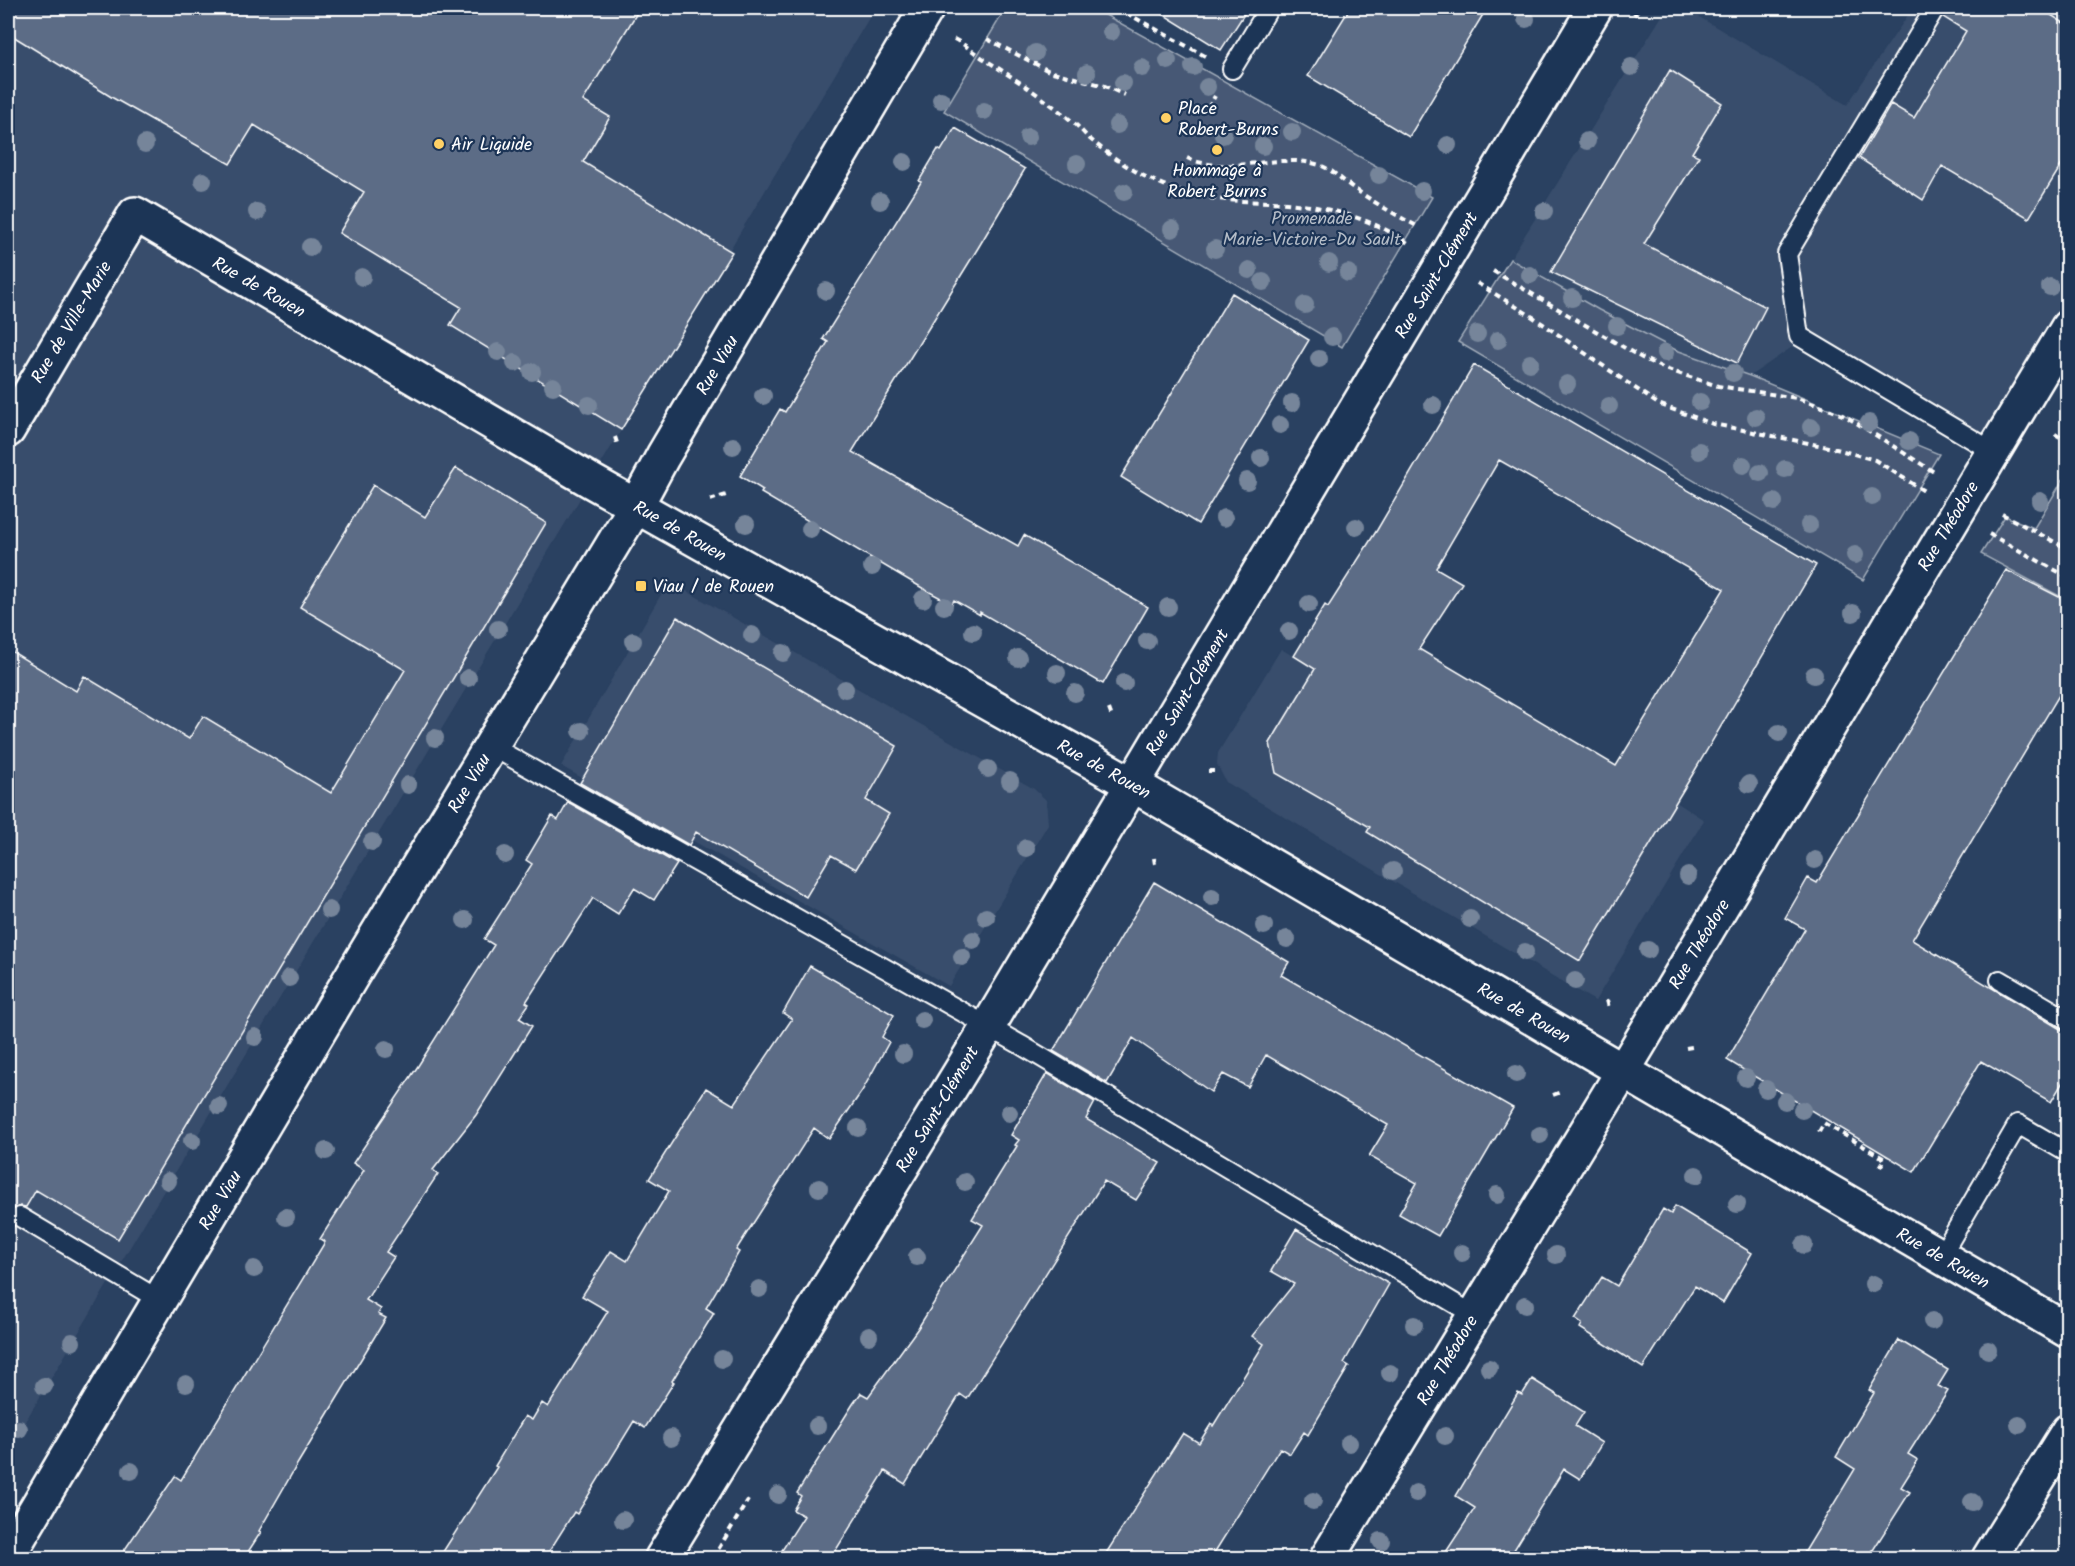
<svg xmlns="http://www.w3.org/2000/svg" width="2075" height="1566" font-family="Kalam,sans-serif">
<rect width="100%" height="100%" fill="#2a4161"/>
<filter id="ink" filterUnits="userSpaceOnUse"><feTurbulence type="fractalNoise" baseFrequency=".0167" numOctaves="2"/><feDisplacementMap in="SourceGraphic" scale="12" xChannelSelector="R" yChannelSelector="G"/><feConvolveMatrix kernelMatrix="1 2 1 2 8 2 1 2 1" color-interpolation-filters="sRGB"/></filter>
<g filter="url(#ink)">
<path fill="#394e6c" d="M8 8H875L8 1450Z
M1667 8H1684L1847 105 1913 8 2067 9V312L1992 439 1811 334 1750 376 1676 350 1599 310 1510 259Z
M669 581 1034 789 1046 800 1048 824 949 986 561 766Z
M1281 649 1315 669 1676 802 1704 820 1595 1001 1226 782 1217 764 1218 753Z"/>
<path fill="#465975" stroke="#a2acba" stroke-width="1.5" d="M1006 8H1093L1432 197 1342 347 944 111Z
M1510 259 1599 310 1676 350 1750 376 1939 454 1863 580 1458 342Z
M2067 473V600L1981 554 2005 516 2034 528Z"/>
<path fill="#5b6c86" stroke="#fff" stroke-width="1.5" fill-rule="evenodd" d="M8 8H640L583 101 610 117 583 162 732 252 621 430 450 325 461 307 339 233 364 192 254 125 230 164 113 98 8 33Z
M1153 8H1248L1221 50Z
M1350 8H1487L1409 137 1308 76Z
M1946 8H2040L2067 25V156L2029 218 1942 166 1923 200 1859 158 1891 104 1914 118 1966 31 1943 17Z
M1670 70 1722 103 1692 153 1699 156 1644 244 1766 307 1737 363 1551 272Z
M955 128 1025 169 978 248 852 452 1018 546 1024 535 1148 607 1103 684 980 612V615L954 600 952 604 924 589 761 493 763 490 740 476 780 409 785 412 828 342 823 339 921 182 919 181 938 149 941 151Z
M1232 293 1309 340 1198 524 1121 477Z
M1474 365 1816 565 1694 772 1580 961 1367 832 1370 827 1276 773 1270 743 1315 669 1294 656 1325 605 1328 607 1377 530ZM1499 460 1724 589 1616 766 1419 649 1462 583 1436 568Z
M456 468 546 523 118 1239 36 1190 26 1207 20 1206 11 1211 9 1217 14 1226 8 1237V649L76 691 84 676 189 739 203 716 331 793 405 670 300 607 373 485 425 517Z
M2006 570 2067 601V682L1912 940 2067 1033V1075L2051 1102 1981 1061 1914 1172 1727 1060 1805 929 1785 918 1808 878 1817 883Z
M677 617 897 746 866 800 889 814 856 869 831 855 806 897 696 832 689 845 580 783Z
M568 802 677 864 654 900 634 888 618 914 593 898 526 1002 529 1004 519 1018 532 1026 476 1115 433 1170 438 1174 386 1252 394 1257 366 1300 381 1309 378 1314 386 1318 298 1463 259 1531 261 1532 244 1558H119L175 1476 181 1480 325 1242 320 1239 364 1170 353 1163 418 1066 494 945 484 939 532 864 526 860 552 816 558 820Z
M1154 882 1289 962 1281 975 1513 1108 1438 1236 1399 1214 1417 1183 1369 1156 1388 1125 1266 1055 1248 1087 1223 1074 1211 1092 1133 1038 1107 1083 1053 1051Z
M810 966 894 1015 882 1037 889 1042 862 1091 829 1139 814 1128 736 1250 739 1252 706 1308 714 1313 672 1381 674 1382 645 1428 634 1421 577 1514 574 1512 545 1558H439L497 1467 495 1466 525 1416 532 1420 542 1403 548 1407 608 1311 582 1296 611 1251 627 1261 669 1191 649 1179 706 1088 734 1105 792 1019 783 1013Z
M1047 1073 1095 1102 1086 1119 1160 1163 1136 1200 1104 1181 967 1399 960 1394 905 1484 885 1471 831 1558H777L804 1516 793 1510 801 1496 797 1493 853 1404 861 1393 868 1397 918 1328 983 1225 972 1219 1017 1146 1015 1145 1019 1140 1011 1135Z
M1675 1206 1752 1253 1723 1303 1695 1286 1643 1368 1580 1328 1582 1324 1575 1319 1602 1277 1617 1286 1663 1209 1671 1214Z
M1296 1229 1389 1284 1344 1363 1349 1366 1308 1435 1304 1432 1290 1454 1280 1448 1211 1558H1103L1183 1433 1199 1443 1211 1424 1213 1426 1264 1344 1252 1336 1294 1284 1271 1271Z
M1899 1340 1948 1370 1938 1386 1948 1391 1908 1454 1918 1460 1901 1487 1910 1492 1868 1558H1801L1855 1469 1836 1457 1874 1393 1869 1390Z
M1532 1379 1584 1412 1575 1426 1602 1443 1580 1479 1564 1469 1509 1558H1442L1475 1508 1456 1496 1518 1393 1522 1395Z"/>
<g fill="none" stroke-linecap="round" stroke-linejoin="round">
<g stroke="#fff" stroke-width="22">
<path id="lane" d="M1935 8 1787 254 1799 336 1992 451
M1232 69 1269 8
M491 746 1021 1045 1474 1315
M2000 980 2068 1020
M20 1217 161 1301
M1941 1256 2018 1124 2068 1153"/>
</g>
<g stroke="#fff" stroke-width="38">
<path id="street" d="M8 430 135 214 593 482 1132 784 2068 1331
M662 1558 986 1030 1595 8
M1327 1558 1623 1071 2068 327
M1989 1558 2068 1431"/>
</g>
<g stroke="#fff" stroke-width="38">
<path id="secondary" d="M8 1556 353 974 636 506 663 456 927 8"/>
</g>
<path stroke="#fff" stroke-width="4" stroke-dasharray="6 4.5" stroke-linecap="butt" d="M1117 8 1205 56
M1634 15 1639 8
M954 39C964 44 972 51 981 57 1012 77 1045 98 1074 123 1080 128 1084 134 1090 139 1110 156 1135 173 1159 183 1198 200 1228 201 1270 202 1318 204 1369 216 1408 243
M987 39 1049 71 1105 86 1125 95
M1208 108 1215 96
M1187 158C1228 176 1273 153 1316 164 1332 168 1342 181 1355 189 1375 203 1397 216 1419 227
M1493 271 1642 358 1665 369 1718 386 1797 398 1831 410 1847 417 1934 472
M1477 283 1533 317 1658 404 1713 424 1833 448 1875 460 1924 491
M2055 434 2068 442
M615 437 618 446
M710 500 726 495
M2002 514 2068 549
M1989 534 2068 577
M1109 709 1112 717
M1208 771H1214
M1154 858 1155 864
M1607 1000 1609 1008
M1686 1048 1692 1047
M1553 1095 1561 1092
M1819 1132 1824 1123 1885 1159 1887 1156
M1880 1167 1885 1159
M713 1558 748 1500"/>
<use href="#lane" stroke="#1d3557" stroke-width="18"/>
<use href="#street" stroke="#1d3557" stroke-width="33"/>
<use href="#secondary" stroke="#1d3557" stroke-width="33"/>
</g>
<g fill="#76859a">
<circle cx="1526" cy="19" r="9"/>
<circle cx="1111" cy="32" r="9"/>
<circle cx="1035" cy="53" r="9"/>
<circle cx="1168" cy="61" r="9"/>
<circle cx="1193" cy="67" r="9"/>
<circle cx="1631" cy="67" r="9"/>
<circle cx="1142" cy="68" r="9"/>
<circle cx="1087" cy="73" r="9"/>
<circle cx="1123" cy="83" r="9"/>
<circle cx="1207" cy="87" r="9"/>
<circle cx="941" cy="100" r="9"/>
<circle cx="984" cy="111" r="9"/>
<circle cx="1117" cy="125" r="9"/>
<circle cx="1292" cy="132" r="9"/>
<circle cx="1223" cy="135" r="9"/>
<circle cx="1028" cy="137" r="9"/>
<circle cx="1587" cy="141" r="9"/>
<circle cx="145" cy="144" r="9"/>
<circle cx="1448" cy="145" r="9"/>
<circle cx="1263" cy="146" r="9"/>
<circle cx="904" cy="162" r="9"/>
<circle cx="1077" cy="164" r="9"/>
<circle cx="1379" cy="175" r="9"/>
<circle cx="203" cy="181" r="9"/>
<circle cx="1422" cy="191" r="9"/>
<circle cx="1124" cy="192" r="9"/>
<circle cx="880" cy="201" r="9"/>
<circle cx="1544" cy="211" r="9"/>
<circle cx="257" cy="212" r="9"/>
<circle cx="1172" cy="229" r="9"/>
<circle cx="310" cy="247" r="9"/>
<circle cx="1215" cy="249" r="9"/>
<circle cx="1329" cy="263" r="9"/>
<circle cx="1249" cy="270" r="9"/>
<circle cx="1348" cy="273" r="9"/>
<circle cx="1530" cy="275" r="9"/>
<circle cx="362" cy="277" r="9"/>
<circle cx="1263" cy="282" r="9"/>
<circle cx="2050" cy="287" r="9"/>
<circle cx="826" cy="291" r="9"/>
<circle cx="1572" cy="298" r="9"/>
<circle cx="1305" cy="305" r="9"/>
<circle cx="1617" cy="326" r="9"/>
<circle cx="1477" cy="334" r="9"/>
<circle cx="1332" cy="337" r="9"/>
<circle cx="1498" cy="340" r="9"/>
<circle cx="498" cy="352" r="9"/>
<circle cx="1665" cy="353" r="9"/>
<circle cx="1319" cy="359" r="9"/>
<circle cx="515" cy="363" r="9"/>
<circle cx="1530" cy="363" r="9"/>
<circle cx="532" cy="372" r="9"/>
<circle cx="1733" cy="373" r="9"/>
<circle cx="1567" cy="384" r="9"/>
<circle cx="553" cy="386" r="9"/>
<circle cx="763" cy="396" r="9"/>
<circle cx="1700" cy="402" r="9"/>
<circle cx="1292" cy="403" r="9"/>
<circle cx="589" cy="405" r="9"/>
<circle cx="1433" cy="405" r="9"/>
<circle cx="1609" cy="406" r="9"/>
<circle cx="1756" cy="417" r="9"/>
<circle cx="1869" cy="423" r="9"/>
<circle cx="1280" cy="425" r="9"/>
<circle cx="1811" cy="427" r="9"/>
<circle cx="1909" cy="441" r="9"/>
<circle cx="733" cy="446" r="9"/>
<circle cx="1699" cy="451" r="9"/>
<circle cx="1261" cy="458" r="9"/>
<circle cx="1743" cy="465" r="9"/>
<circle cx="1785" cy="469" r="9"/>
<circle cx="1760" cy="473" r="9"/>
<circle cx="1247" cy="481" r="9"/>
<circle cx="1872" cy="497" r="9"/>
<circle cx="2040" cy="501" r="9"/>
<circle cx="1774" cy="502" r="9"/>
<circle cx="1224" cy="518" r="9"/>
<circle cx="746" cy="524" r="9"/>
<circle cx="1809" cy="525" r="9"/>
<circle cx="1356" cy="527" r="9"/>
<circle cx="810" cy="529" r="9"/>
<circle cx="1855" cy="555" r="9"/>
<circle cx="872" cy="567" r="9"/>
<circle cx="923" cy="599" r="9"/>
<circle cx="1309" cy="604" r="9"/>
<circle cx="944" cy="606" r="9"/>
<circle cx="1168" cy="607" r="9"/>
<circle cx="1853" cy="613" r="9"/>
<circle cx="498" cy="629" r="9"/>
<circle cx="1289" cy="631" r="9"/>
<circle cx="973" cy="632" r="9"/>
<circle cx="752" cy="635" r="9"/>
<circle cx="633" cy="641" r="9"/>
<circle cx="1147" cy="641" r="9"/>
<circle cx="783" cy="653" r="9"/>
<circle cx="1018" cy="658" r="9"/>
<circle cx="1057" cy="673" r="9"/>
<circle cx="1814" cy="675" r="9"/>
<circle cx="468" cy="678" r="9"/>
<circle cx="1124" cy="683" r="9"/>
<circle cx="845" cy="689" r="9"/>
<circle cx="1075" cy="693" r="9"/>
<circle cx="581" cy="731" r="9"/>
<circle cx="1779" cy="733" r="9"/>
<circle cx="435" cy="738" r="9"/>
<circle cx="988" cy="769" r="9"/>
<circle cx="1010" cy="781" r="9"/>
<circle cx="1749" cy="784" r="9"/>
<circle cx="408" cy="785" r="9"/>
<circle cx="372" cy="842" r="9"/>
<circle cx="1026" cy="848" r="9"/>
<circle cx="505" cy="855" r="9"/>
<circle cx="1815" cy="860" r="9"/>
<circle cx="1393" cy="871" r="9"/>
<circle cx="1688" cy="876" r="9"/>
<circle cx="1212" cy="897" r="9"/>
<circle cx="329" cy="910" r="9"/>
<circle cx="986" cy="917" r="9"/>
<circle cx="1470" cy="919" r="9"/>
<circle cx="465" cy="920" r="9"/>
<circle cx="1264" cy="926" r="9"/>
<circle cx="1287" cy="939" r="9"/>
<circle cx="973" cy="940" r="9"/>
<circle cx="1648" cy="950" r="9"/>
<circle cx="1525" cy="952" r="9"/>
<circle cx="962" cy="957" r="9"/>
<circle cx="289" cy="978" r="9"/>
<circle cx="1575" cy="981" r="9"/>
<circle cx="922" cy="1020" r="9"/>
<circle cx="255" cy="1037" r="9"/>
<circle cx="386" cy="1049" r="9"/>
<circle cx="903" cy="1054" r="9"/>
<circle cx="1516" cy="1074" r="9"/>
<circle cx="1746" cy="1078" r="9"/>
<circle cx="1766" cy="1089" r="9"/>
<circle cx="1785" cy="1101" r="9"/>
<circle cx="219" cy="1106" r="9"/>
<circle cx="1802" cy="1110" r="9"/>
<circle cx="1009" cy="1113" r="9"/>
<circle cx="858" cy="1128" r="9"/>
<circle cx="1540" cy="1135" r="9"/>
<circle cx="192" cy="1141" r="9"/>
<circle cx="326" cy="1151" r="9"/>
<circle cx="1696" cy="1175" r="9"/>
<circle cx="168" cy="1181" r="9"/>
<circle cx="965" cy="1182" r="9"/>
<circle cx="819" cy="1188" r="9"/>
<circle cx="1497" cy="1195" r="9"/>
<circle cx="1737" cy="1204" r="9"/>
<circle cx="286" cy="1217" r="9"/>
<circle cx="1804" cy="1245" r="9"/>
<circle cx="1462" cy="1253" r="9"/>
<circle cx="1556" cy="1255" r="9"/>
<circle cx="917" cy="1257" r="9"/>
<circle cx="254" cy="1269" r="9"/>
<circle cx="1873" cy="1284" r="9"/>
<circle cx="759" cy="1289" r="9"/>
<circle cx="1525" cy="1305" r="9"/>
<circle cx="1932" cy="1321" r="9"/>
<circle cx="1414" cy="1325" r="9"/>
<circle cx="869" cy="1336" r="9"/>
<circle cx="72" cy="1342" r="9"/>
<circle cx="1988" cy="1350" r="9"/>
<circle cx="722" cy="1359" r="9"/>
<circle cx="1489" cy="1368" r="9"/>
<circle cx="1390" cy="1373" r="9"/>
<circle cx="186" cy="1384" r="9"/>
<circle cx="44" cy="1386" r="9"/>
<circle cx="2019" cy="1425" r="9"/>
<circle cx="817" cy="1426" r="9"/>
<circle cx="19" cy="1429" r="9"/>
<circle cx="1445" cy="1436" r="9"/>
<circle cx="671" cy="1438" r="9"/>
<circle cx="1349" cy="1443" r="9"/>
<circle cx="131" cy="1471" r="9"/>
<circle cx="1416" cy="1493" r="9"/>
<circle cx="778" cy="1495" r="9"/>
<circle cx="1313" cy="1501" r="9"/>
<circle cx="1972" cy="1502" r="9"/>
<circle cx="623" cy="1520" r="9"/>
<circle cx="1381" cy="1541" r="9"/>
</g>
</g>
<g fill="#ffd166" stroke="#1d3557" stroke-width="2">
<circle cx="1166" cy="118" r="6"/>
<circle cx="439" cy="144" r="6"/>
<circle cx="1217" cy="150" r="6"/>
<rect x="635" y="580" width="12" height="12" rx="3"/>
</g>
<g text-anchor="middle" stroke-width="4.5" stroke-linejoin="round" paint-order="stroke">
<g font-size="18" fill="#fff" stroke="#1d3557" text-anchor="start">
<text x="1178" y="114">Place<tspan x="1178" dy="21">Robert-Burns</tspan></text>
<text x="451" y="150">Air Liquide</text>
<text x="1217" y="176" text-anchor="middle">Hommage à<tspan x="1217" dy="21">Robert Burns</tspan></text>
<text x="653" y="592">Viau / de Rouen</text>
</g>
<g font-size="18" fill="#b5bdc8" stroke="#1d3557">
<text x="1312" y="224">Promenade<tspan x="1312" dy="21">Marie-Victoire-Du Sault</tspan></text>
</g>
<g font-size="18" fill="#fff" stroke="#1d3557">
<text transform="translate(1436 275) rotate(-59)" y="6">Rue Saint-Clément</text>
<text transform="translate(259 287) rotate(30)" y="6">Rue de Rouen</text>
<text transform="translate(71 322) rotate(-59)" y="6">Rue de Ville-Marie</text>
<text transform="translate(717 365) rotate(-60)" y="6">Rue Viau</text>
<text transform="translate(1948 526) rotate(-59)" y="6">Rue Théodore</text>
<text transform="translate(680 531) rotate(30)" y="6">Rue de Rouen</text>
<text transform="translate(1187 692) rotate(-59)" y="6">Rue Saint-Clément</text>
<text transform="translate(1104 769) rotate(29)" y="6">Rue de Rouen</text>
<text transform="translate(469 783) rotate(-59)" y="6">Rue Viau</text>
<text transform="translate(1699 944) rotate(-59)" y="6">Rue Théodore</text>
<text transform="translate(1524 1013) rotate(30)" y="6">Rue de Rouen</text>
<text transform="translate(937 1109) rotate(-59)" y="6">Rue Saint-Clément</text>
<text transform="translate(220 1200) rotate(-59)" y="6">Rue Viau</text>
<text transform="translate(1943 1258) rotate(30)" y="6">Rue de Rouen</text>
<text transform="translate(1447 1360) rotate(-59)" y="6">Rue Théodore</text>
</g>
</g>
<rect width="2075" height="1566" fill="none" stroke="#1d3557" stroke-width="30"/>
<rect x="15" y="15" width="2045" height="1536" fill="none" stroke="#fff" stroke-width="2" filter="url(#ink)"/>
</svg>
